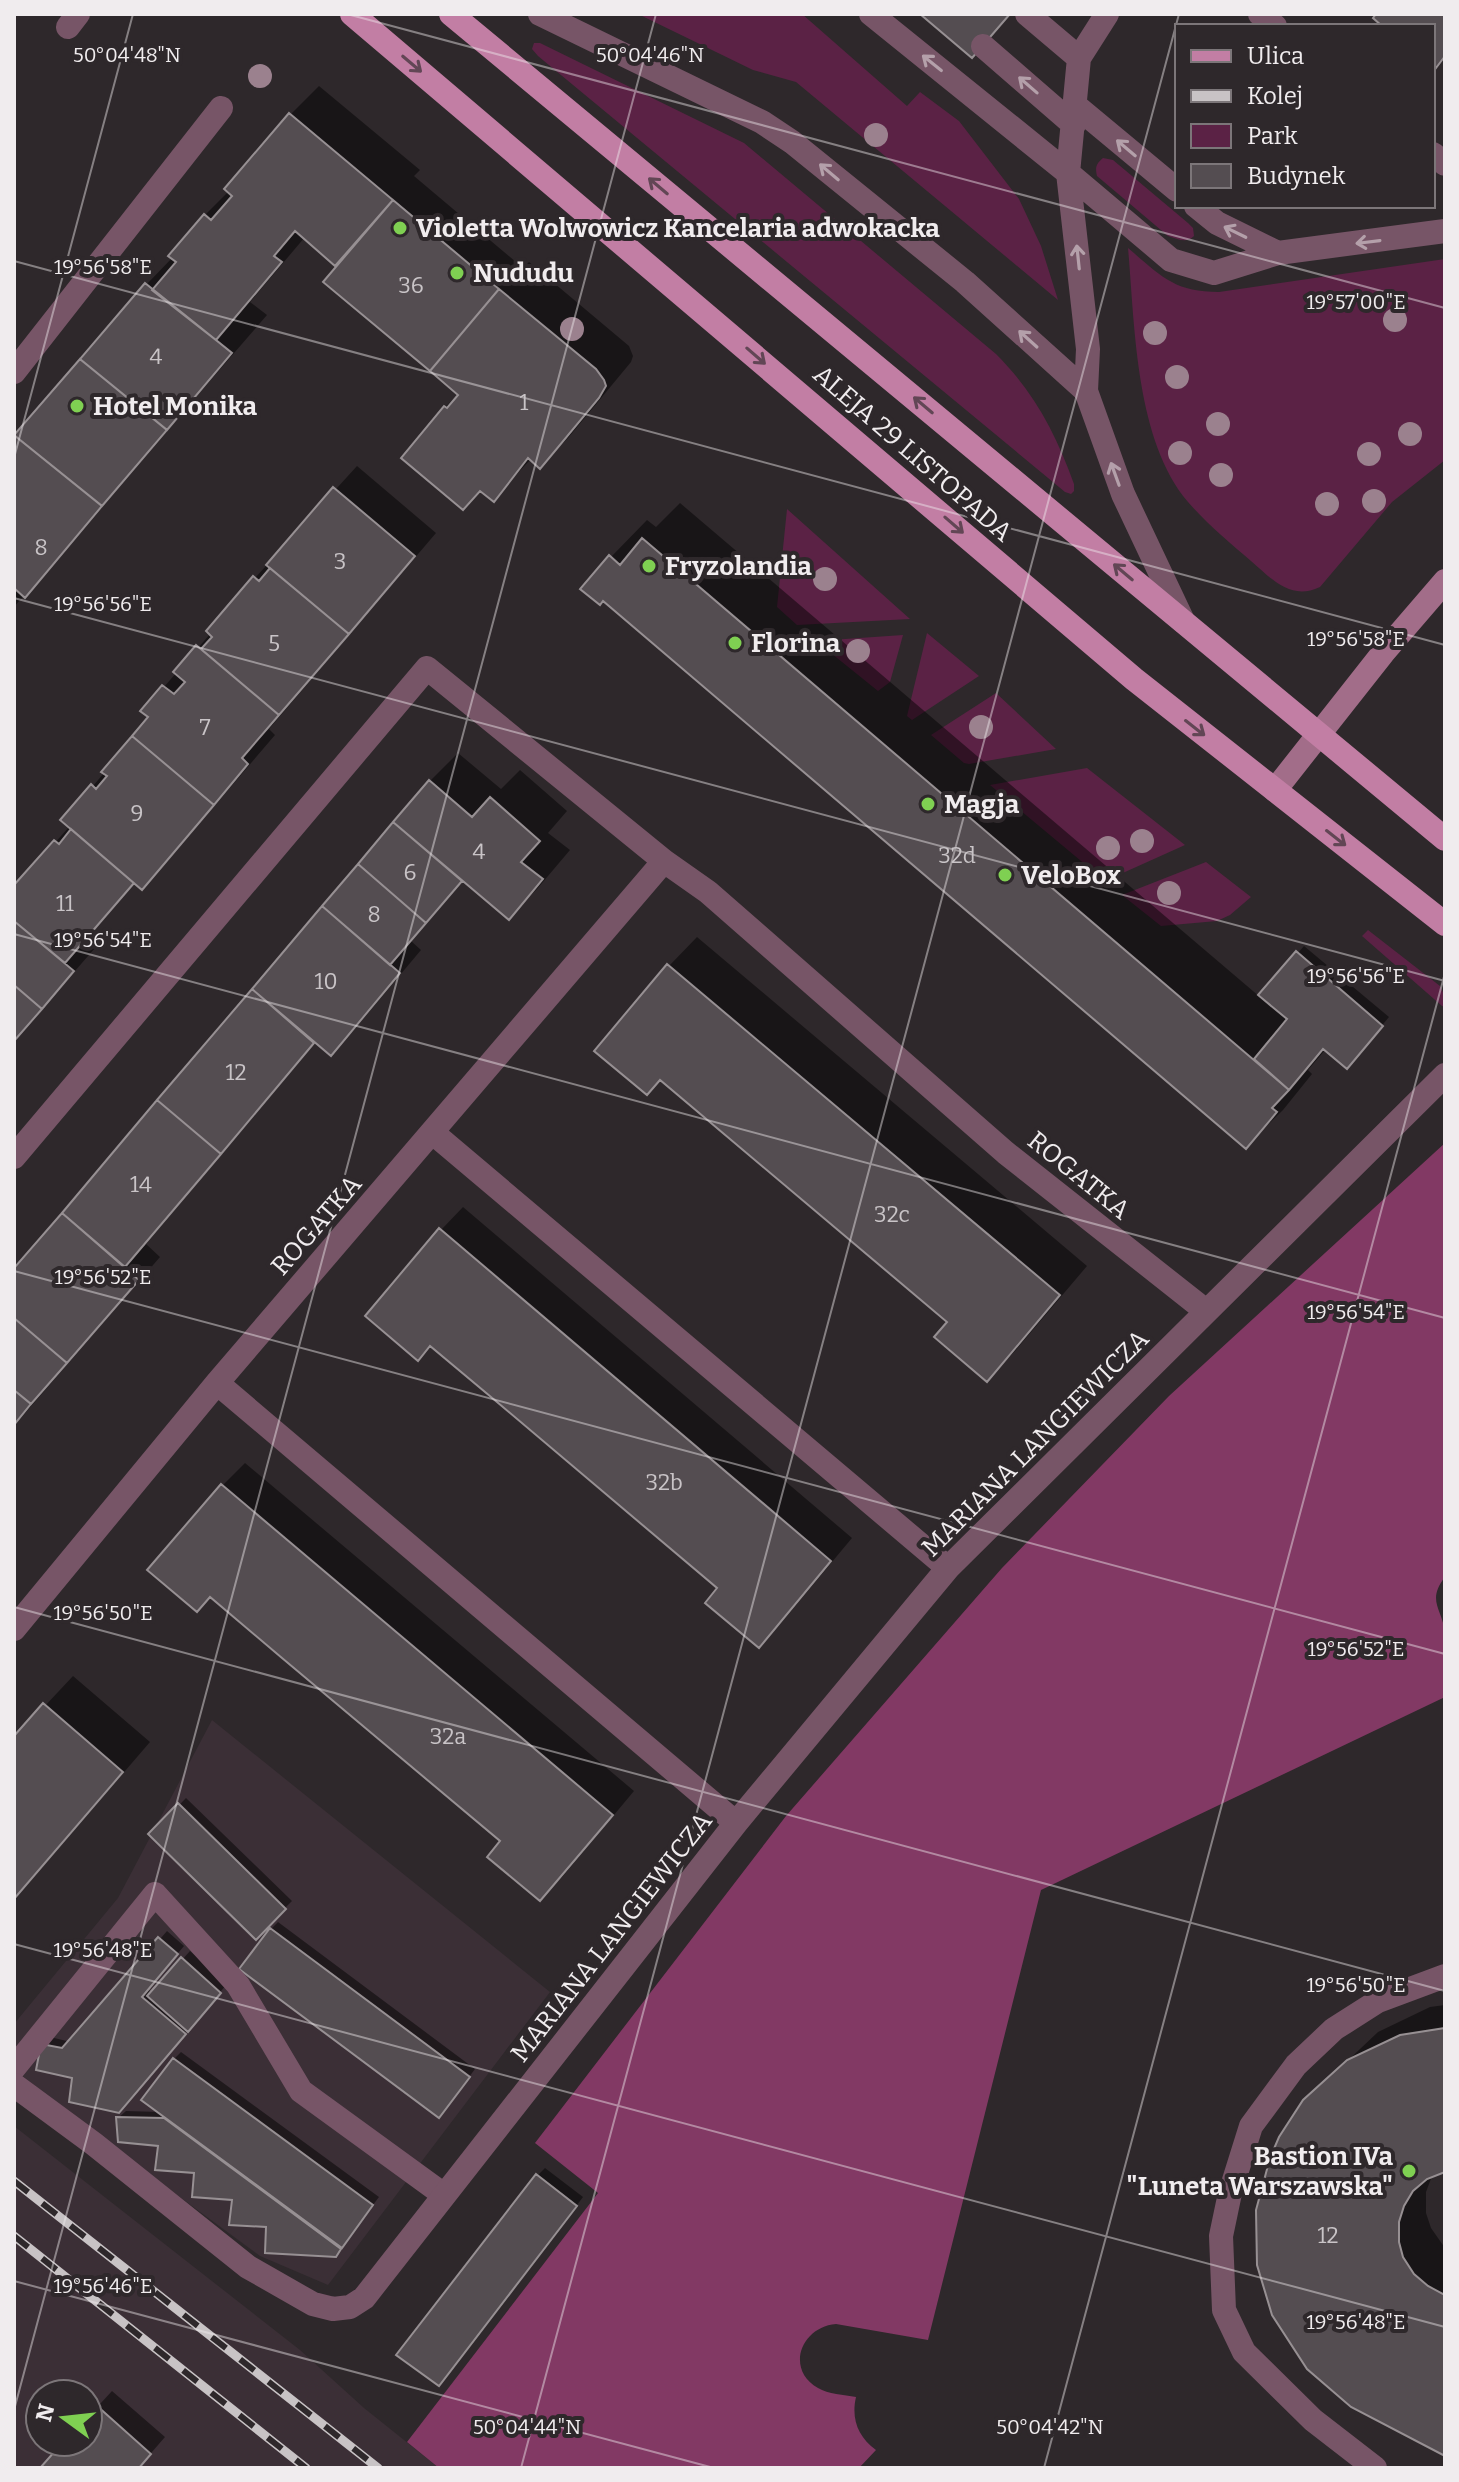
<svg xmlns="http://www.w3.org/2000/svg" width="1459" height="2482" font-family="Bitter,serif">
<rect width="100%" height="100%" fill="#2e282b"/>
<path fill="#3b2f36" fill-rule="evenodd" d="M212 1720 550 1992 328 2285 260 2256 98 2137 14 2069V2024L118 1898Z
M14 2126 300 2350 364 2408 439 2468H14ZM40 2394H88V2442H40Z"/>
<path fill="#5b2245" d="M638 14H802L907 106 920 92 959 121 1019 199 1041 246 1058 300 796 82 753 70Z
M534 43H540L744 143 996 354C1034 392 1056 434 1074 484V491L1071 494 1065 492 538 56 532 49Z
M1103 158 1113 160 1188 223 1193 228 1194 236C1186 244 1178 239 1168 236L1097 176C1095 167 1096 164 1103 158Z
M1128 248C1161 276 1174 292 1219 292L1445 259V460L1392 502 1320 587C1290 601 1272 579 1251 561 1229 542 1207 524 1188 502 1135 439 1135 326 1128 248Z
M787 509 910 619 797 625 777 607Z
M927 633 979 676 912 720 907 716Z
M903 635 890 682 878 691 816 641Z
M996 693 1056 749 969 764 964 763 931 735Z
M1087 768 1185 845 1105 881 990 785Z
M1206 862 1251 897 1230 915 1217 921 1161 926 1122 895Z
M1368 930 1440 986 1445 997V1007L1442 1006 1362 936Z"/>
<path fill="#823964" d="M1445 1143V1577C1427 1600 1441 1608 1445 1631 1448 1652 1445 1676 1445 1697L1041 1890 928 2340 836 2324C801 2327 785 2369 818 2388 828 2394 844 2395 856 2397 851 2419 858 2437 876 2450L859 2468H439L407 2442 598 2193 535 2143 786 1816 1002 1568 1169 1396Z"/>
<path fill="#0007" d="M319 86 420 170 414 176 523 268 529 262 629 346 633 356 631 362 568 438 540 466 532 458 493 499 445 407 460 393 348 255 305 237 250 302 267 315 14 607V439L146 285 173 257 205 215 229 191 290 115Z
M357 466 436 533 269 729 275 735 164 865 142 887 135 882 86 940 95 948 14 1041V888L70 826 93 786 151 717 143 711 211 633 255 578Z
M680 503 1260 997 1304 946 1389 1017 1354 1059 1326 1049 1308 1070 1312 1074 1283 1110 1246 1146 611 557 647 520 656 527Z
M458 753 501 789 520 770 567 811 548 833 570 850 537 889 509 917 464 879 411 941 421 950 353 1031 331 1053 316 1042 146 1244 160 1257 14 1426V1270L430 781Z
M697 937 1087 1266 1015 1351 987 1380 950 1322 669 966Z
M463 1207 852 1538 781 1623 759 1646 720 1588 431 1344 441 1230Z
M245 1463 634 1791 563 1876 540 1899 503 1841 211 1595 150 1570 223 1485Z
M73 1676 150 1742 14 1900V1739Z
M186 1798 292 1901 256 1937 151 1834Z
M278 1922 475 2069 446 2108 271 1929Z
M167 1931 184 1946 148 1989 152 1993 190 1951 227 1984 126 2103 75 2076 38 2068 50 2037 71 2042Z
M1445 2005V2170L1432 2176 1426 2192V2213L1431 2228 1445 2248V2454L1305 2101 1378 2032 1430 2007Z
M181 2052 379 2197 335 2255 268 2226 160 2144 118 2118 126 2111 160 2112 174 2059Z
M545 2168 583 2197 446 2377 538 2175Z
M112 2391 165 2437 138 2468H43L66 2442H88V2417Z"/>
<path fill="#544d51" stroke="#979093" stroke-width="2" d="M920 14H1010L972 58Z
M1376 14H1445V56L1436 68 1433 65V26H1382L1373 18Z
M289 113 393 200 335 266 295 231 274 256 282 262 216 340 152 290 176 262 168 256 204 214 211 220 232 196 224 189Z
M393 200 499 289 430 371 323 282Z
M145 283 232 353 167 430 80 359Z
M499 289 596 369 604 380 606 386 599 398 540 469 528 458 494 502 480 491 463 510 401 458 444 406 447 408 458 395 430 371Z
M80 359 167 430 102 506 14 435Z
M14 435 102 506 25 598 14 588Z
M333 487 415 556 349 634 266 565Z
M642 538 1289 1090 1272 1108 1277 1112 1246 1149 603 601 600 605 580 589 609 555 620 565Z
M270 568 349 634 279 715 201 649 212 637 206 631 253 576 259 581Z
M196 645 279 715 242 758 248 764 214 805 132 736 148 717 140 711 162 685 174 694 185 682 173 672Z
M132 736 214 805 142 890 60 820 91 784 96 789 107 776 101 772Z
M429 780 472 817 490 797 540 841 521 862 543 879 509 920 393 822Z
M393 822 462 881 426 923 358 864Z
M71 829 134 883 65 963 14 921V885L54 840 59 844Z
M358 864 426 923 390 965 322 906Z
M322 906 400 973 331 1056 252 989Z
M14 921 74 971 42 1009 14 985Z
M1296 951 1383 1026 1347 1069 1323 1049 1289 1090 1254 1059 1287 1019 1258 995Z
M667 964 1060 1295 987 1382 934 1337 947 1322 660 1080 647 1095 594 1051Z
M14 985 42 1009 14 1041Z
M252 989 314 1043 221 1154 157 1100Z
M157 1100 221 1154 125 1267 62 1213Z
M62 1213 139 1280 67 1363 14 1318V1268Z
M439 1228 831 1561 759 1648 705 1603 717 1588 497 1402 430 1346 418 1361 365 1316Z
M14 1318 67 1363 31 1404 14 1390Z
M14 1390 31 1404 14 1425Z
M221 1484 613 1815 540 1901 487 1857 500 1841 282 1658 210 1597 197 1612 147 1570Z
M43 1703 123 1772 14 1899V1736Z
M178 1803 286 1909 256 1940 148 1834Z
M270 1928 470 2077 439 2118 239 1969Z
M158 1937 178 1954 142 1997 186 2034 119 2113 69 2102 72 2078 36 2070 41 2044 62 2048Z
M181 1957 221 1993 188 2032 147 1996Z
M1445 2028V2172L1427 2179 1413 2191 1404 2206 1399 2222V2242L1403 2257 1414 2274 1428 2286 1445 2295V2456L1351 2407 1307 2369 1272 2315 1257 2265 1256 2210 1270 2158 1279 2137 1303 2100 1347 2060 1400 2035Z
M173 2058 373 2205 342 2248 141 2100Z
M116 2117 164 2118 341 2249 336 2257 265 2253 266 2227 229 2225 232 2200 192 2197 194 2173 155 2170 158 2146 118 2142Z
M536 2174 577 2206 439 2386 396 2355Z
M96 2405 151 2454 139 2468H40L63 2442H88V2414Z"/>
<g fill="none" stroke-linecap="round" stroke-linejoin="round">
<path stroke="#775567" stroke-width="24" d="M540 14 762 122 792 142 965 282 1086 391
M871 14 1068 173 1088 349 1086 391 1123 494 1183 621
M1027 14 1079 58
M1107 14 1079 58 1068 173 1171 260 1214 273 1278 253 1445 231
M1260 14 1275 26
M68 27 78 14
M983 46 1074 125
M1076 106 1177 190
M1433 154 1445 164
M1196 206 1217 223 1278 253
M14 2068 155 1894 238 1985 301 2091 444 2195
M1375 2468 1313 2420 1244 2352 1224 2310 1221 2236 1230 2193 1251 2126 1296 2065 1334 2029 1378 2001 1445 1976"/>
<path stroke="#775567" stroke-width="24" d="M14 372 221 108
M433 1133 948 1568
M14 1157 427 668 664 861 708 892 1006 1153 1206 1311
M217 1383 736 1823
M14 1629 217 1383 664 861
M14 2085 94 2144 248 2267 313 2304 333 2309 350 2307 364 2298 736 1823 948 1568 1445 1075"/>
<path stroke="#a26d89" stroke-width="24" d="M1275 790 1383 653 1445 581"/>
<path stroke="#c27ea4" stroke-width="24" d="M352 14 1134 679 1445 924
M451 14 1445 839"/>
<g stroke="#c8c3c5" stroke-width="9">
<path id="rail" d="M14 2181 378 2468
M14 2236 306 2468"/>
</g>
<use href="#rail" stroke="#2e282b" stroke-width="6" stroke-dasharray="18" stroke-linecap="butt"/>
</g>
<g fill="#9b818e">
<circle cx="260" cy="76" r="12"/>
<circle cx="876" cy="135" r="12"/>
<circle cx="1395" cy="320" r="12"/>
<circle cx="572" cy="329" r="12"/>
<circle cx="1155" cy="333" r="12"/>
<circle cx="1177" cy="377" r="12"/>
<circle cx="1218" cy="424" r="12"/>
<circle cx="1410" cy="434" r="12"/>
<circle cx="1180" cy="453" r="12"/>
<circle cx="1369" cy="454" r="12"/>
<circle cx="1221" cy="475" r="12"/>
<circle cx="1374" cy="501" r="12"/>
<circle cx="1327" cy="504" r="12"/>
<circle cx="825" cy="579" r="12"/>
<circle cx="858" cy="651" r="12"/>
<circle cx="981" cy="727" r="12"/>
<circle cx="1142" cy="841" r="12"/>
<circle cx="1108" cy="848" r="12"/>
<circle cx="1169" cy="893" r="12"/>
</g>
<defs><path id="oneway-shaft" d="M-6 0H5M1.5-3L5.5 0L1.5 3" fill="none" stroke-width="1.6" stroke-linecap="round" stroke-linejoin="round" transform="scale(2)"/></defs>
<g stroke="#b4a0aa">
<use href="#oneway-shaft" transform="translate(932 63) rotate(-141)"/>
<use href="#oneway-shaft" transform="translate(1028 85) rotate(-139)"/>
<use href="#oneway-shaft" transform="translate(1126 148) rotate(-140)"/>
<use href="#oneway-shaft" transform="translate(829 172) rotate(-140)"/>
<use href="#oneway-shaft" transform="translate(1235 232) rotate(-154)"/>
<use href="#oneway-shaft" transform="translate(1368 242) rotate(173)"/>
<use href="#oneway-shaft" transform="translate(1078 257) rotate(-96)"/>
<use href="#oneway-shaft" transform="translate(1028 339) rotate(-138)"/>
<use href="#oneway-shaft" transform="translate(1115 474) rotate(-110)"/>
</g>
<g stroke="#624655">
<use href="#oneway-shaft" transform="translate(412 64) rotate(40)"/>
<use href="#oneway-shaft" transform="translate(658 186) rotate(-140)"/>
<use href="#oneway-shaft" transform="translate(756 356) rotate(41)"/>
<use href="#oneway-shaft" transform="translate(923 405) rotate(-140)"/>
<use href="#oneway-shaft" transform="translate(954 525) rotate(41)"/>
<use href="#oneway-shaft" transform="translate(1123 572) rotate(-140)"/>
<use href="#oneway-shaft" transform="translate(1195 728) rotate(38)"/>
<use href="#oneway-shaft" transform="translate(1336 838) rotate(38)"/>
</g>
<path fill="none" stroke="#f0ecee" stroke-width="2" stroke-opacity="0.45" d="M347 14 1445 308M14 261 1445 645M14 458 133 14M14 598 1445 981M14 934 1445 1318M14 1271 1445 1654M14 1607 1445 1991M14 1944 1445 2327M14 2281 714 2468M14 2410 656 14M521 2468 1179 14M1044 2468 1445 973"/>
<g fill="#7fd052" stroke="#2e282b" stroke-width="3">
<circle cx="400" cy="228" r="8"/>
<circle cx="457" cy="273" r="8"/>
<circle cx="77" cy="406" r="8"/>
<circle cx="649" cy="566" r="8"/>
<circle cx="735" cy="643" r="8"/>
<circle cx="928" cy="804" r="8"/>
<circle cx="1005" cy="875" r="8"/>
<circle cx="1409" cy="2171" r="8"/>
</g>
<g text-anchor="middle" stroke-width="8" stroke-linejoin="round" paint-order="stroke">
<g font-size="22" fill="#c9c4c7">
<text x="411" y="293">36</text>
<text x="156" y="364">4</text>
<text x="524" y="410">1</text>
<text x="41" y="555">8</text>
<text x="340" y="569">3</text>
<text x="274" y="651">5</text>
<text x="205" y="735">7</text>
<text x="137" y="821">9</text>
<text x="479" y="859">4</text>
<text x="957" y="863">32d</text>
<text x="410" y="880">6</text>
<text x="65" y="911">11</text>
<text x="374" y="922">8</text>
<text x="326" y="989">10</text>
<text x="236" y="1080">12</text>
<text x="141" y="1192">14</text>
<text x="892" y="1222">32c</text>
<text x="664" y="1490">32b</text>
<text x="448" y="1744">32a</text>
<text x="1328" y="2243">12</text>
</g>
<g font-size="26" font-weight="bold" fill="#f0ecee" stroke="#2e282b" text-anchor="start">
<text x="416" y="237">Violetta Wolwowicz Kancelaria adwokacka</text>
<text x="473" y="282">Nududu</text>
<text x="93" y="415">Hotel Monika</text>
<text x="665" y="575">Fryzolandia</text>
<text x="751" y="652">Florina</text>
<text x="944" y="813">Magja</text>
<text x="1021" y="884">VeloBox</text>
<text x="1393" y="2165" text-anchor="end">Bastion IVa<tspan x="1393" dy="30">"Luneta Warszawska"</tspan></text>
</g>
<g font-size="26" fill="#f0ecee" stroke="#2e282b">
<text transform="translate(913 453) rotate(41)" y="9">ALEJA 29 LISTOPADA</text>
<text transform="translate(1079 1175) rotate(39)" y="9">ROGATKA</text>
<text transform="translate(316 1225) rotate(-49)" y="9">ROGATKA</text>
<text transform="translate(1035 1443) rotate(-45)" y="9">MARIANA LANGIEWICZA</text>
<text transform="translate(611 1937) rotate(-52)" y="9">MARIANA LANGIEWICZA</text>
</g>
</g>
<g font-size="20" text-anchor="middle" fill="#f0ecee" stroke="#2e282b" stroke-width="8" stroke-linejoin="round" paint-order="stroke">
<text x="127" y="62">50°04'48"N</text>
<text x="650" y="62">50°04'46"N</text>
<text x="103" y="274">19°56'58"E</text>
<text x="1356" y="309">19°57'00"E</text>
<text x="103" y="611">19°56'56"E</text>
<text x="1356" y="646">19°56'58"E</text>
<text x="103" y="947">19°56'54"E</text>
<text x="1356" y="983">19°56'56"E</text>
<text x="103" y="1284">19°56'52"E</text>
<text x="1356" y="1319">19°56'54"E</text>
<text x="103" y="1620">19°56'50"E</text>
<text x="1356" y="1656">19°56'52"E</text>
<text x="103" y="1957">19°56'48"E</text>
<text x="1356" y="1992">19°56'50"E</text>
<text x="103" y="2293">19°56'46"E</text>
<text x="1356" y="2329">19°56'48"E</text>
<text x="527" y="2434">50°04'44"N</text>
<text x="1050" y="2434">50°04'42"N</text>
</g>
<rect width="1459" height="2482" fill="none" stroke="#f0ecee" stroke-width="32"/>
<rect x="1175" y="24" width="260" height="184" fill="#2e282b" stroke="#7c7679" stroke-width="2"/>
<rect x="1191" y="50" width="40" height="12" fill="#c27ea4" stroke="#7c7679" stroke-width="2"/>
<text x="1247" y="64" font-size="24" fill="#f0ecee">Ulica</text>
<rect x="1191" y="90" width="40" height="12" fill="#c8c3c5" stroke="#7c7679" stroke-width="2"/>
<text x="1247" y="104" font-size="24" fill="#f0ecee">Kolej</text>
<rect x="1191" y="124" width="40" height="24" fill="#5b2245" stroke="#7c7679" stroke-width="2"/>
<text x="1247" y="144" font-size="24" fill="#f0ecee">Park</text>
<rect x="1191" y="164" width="40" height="24" fill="#544d51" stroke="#7c7679" stroke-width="2"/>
<text x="1247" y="184" font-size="24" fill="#f0ecee">Budynek</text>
<g transform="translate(64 2418) rotate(285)"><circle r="38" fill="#2e282b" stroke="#7c7679" stroke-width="2"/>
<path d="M0-6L14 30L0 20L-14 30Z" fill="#7fd052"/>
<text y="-12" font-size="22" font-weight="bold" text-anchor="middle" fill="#f0ecee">N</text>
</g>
</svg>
